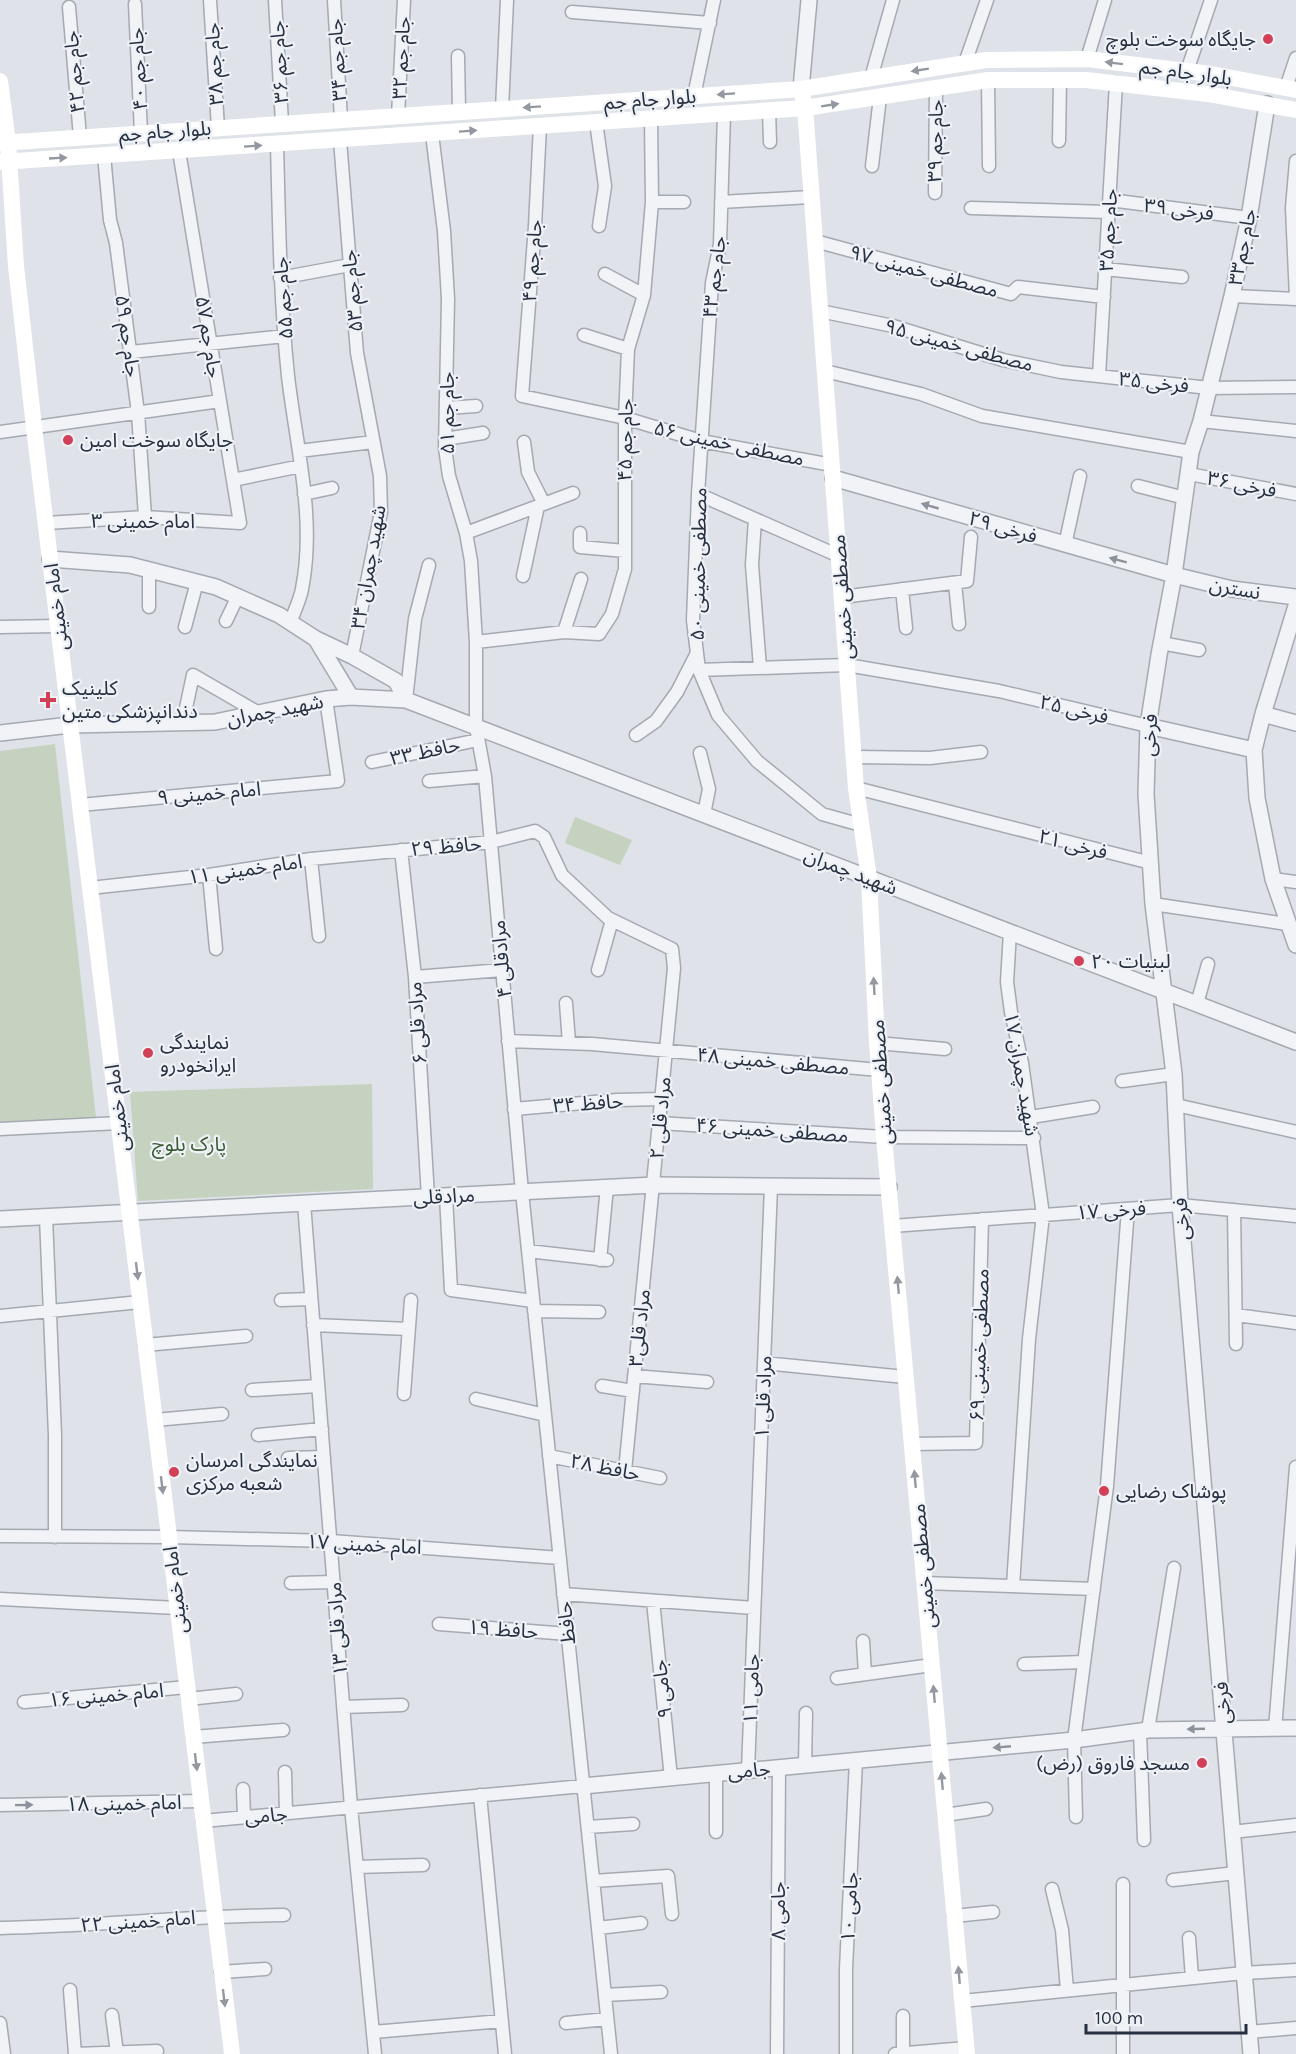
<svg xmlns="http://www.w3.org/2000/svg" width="1296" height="2054" font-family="Karla,'Noto Sans Arabic',sans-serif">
<rect width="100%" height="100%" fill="#dfe2e8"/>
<path fill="#c4d2bf" d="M55 744 97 1127 0 1132V751Z
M575 817 632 840 620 865 565 843Z
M372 1084 373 1189 138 1201 130 1092Z"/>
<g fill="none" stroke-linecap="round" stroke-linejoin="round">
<g stroke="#a4a9b2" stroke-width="15">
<path id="minor" d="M210 0 218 128
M275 0 282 123
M334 0 341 119
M135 4 141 133
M69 7 80 137
M572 12 710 23
M458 56 459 111
M1087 59 1105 0
M965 63 987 0
M1187 71 1211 0
M871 78 893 0
M988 80 989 166
M1286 88 1296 58
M694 96 714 0
M502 109 507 0
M769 111 770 142
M724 114 720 244 712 283 698 494 693 620 699 670 718 715 757 761 822 814 861 825
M398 116 404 0
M596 122 605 186 599 226
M540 126 535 226 522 396 625 418 701 441 832 465
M432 134 444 231 448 299 445 448 449 476 466 533 471 561 476 642V727L485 776 522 1192 611 2054
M340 140 357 353 380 476 381 512 352 656
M1059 141 1060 80
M277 144C279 222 280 299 288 376 296 446 316 518 302 589 300 600 294 612 290 623
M104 155 110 220 116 243 138 413 145 517
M1296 161 1292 208 1296 298
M872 166 880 97
M935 193 936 88
M1110 200 1249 218
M652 202H684
M721 202 811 197
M971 208 1108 212
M815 241 1011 294 1018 287 1104 297
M1105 269 1182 277
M605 274 644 295
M280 278 350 265
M1232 296 1296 299
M820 311 893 326 1003 360 1061 372 1209 388 1296 387
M584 335 628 349
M131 352 285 336
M825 371 921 394 982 416 1191 452
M1099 376 1116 83
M446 408 476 406
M1201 421 1296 431
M0 432 220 401
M445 439 483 433
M524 442 528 472 544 504
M299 451 373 442
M1189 474 1296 494
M233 480 301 466
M1138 486 1185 498
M304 494 332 488
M698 494 839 556
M755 519 752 565 760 668
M46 523 145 517 240 523 179 151
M466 533 573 493
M580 533V547L625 551
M1065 545 1080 476
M523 576 538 506
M955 583 959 624
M902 589 906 628
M842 597 967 581 971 537
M149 607V570
M226 621 238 596
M0 627 58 626
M185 627 197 582
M564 632 581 579
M476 642 564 632 599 634 612 614 625 569V418L628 349 644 295 652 202 651 119
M1161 643 1199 650
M699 670 847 665 999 691 1148 726
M406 700 415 619 429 565
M183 722 193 675 257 712
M636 735 656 721 677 692 697 653
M700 753 709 789 704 814
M854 757 930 758 981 752
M372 762 478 740
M429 781 485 776
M856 788 1151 863
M80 805 338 781 326 699
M401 850 415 977 428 1197
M311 859 319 936
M209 875 216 949
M1273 879 1296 882
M90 888 209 875 311 859 491 842 535 831 544 837 562 875 608 918 672 949 674 968 625 1471
M1153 904 1287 924
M1010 932 1007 982 1011 1012 1022 1063 1043 1215 1029 1339 1013 1586
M598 970 612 920
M415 977 502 970
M566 1003 569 1043
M1197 1004 1208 964
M508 1041 592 1044 879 1070
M877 1043 945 1049
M1122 1081 1174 1074
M1176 1105 1296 1132
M514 1109 617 1100 662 1099
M1031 1117 1093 1107
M659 1123 884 1137 1034 1138
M0 1129 119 1123
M446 1196 451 1290 533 1301
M304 1203 351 1807 375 2054
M1234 1210 1236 1344
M46 1217 55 1435V1537
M892 1226 1180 1205 1296 1216
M528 1251 607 1260
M600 1260 607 1187
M281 1300 311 1299
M534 1311 599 1312
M1236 1315 1296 1323
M0 1316 140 1302
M313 1325 409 1329
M145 1345 246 1336
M764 1363 905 1377
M634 1376 707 1382
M602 1386 633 1391
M252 1390 318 1386
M404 1394 411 1300
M476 1399 545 1415
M155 1420 222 1414
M258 1435 322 1429
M912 1444 976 1443 982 1219
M549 1456 660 1478
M288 1458 324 1457
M0 1536 169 1537 331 1541 560 1558
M291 1583 334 1582
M924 1583 1094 1589
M563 1594 754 1608
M0 1599 177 1608
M653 1601 671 1778
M439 1624 568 1634
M863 1641 865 1674
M1024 1664 1084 1662
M837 1678 932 1665
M188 1699 236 1694
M24 1702 187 1687
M343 1707 402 1705
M1275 1729 1296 1467
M1148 1730 1174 1568
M1140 1731 1144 1840
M193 1737 283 1730
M805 1765 806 1713
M748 1770 771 1186
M285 1772 286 1813
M716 1773V1832
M243 1789 244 1817
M480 1795 505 2054
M0 1805 201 1801
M945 1815 986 1809
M1076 1817 1074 1740 1107 1486 1128 1209
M203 1821 583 1786
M588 1827 633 1824
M1232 1832 1296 1825
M357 1867 423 1865
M1173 1880 1236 1873
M593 1881 668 1876 672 1914
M1123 1884V2054
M1052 1889 1062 1930 1067 1990
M954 1916 993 1912
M0 1928C95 1926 189 1916 284 1915
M598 1928 641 1923
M1189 1938 1192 1978
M221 1972 265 1969
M70 1990 75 2054
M605 1995 661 1992
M962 2001 1244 1973 1296 1970
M112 2015 117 2053
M903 2016V2053
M0 2023 4 2054
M566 2023 607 2019
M373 2032 502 2021
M1249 2032 1296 2028
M76 2054 157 2051
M777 2054 779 1767
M846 2054V1969L856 1760
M895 2054 966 2048"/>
</g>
<g stroke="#a4a9b2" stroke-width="18">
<path id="tertiary" d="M801 89 809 0
M833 478 1174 575 1232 589 1296 597
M50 559 130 565 216 587 279 615 316 639 352 656 396 681 406 700 1296 1042
M1296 606 1263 714 1254 750 1257 798 1273 879 1296 945
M316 639 351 697
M1263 714 1296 723
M1148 726 1254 750
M0 733 70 725 215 722 326 699 351 697 406 700
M0 1219 654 1185 889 1187
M583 1786 1074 1740 1148 1730 1296 1728
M1251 2054 1180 1205 1174 1074 1153 904 1146 794 1148 726 1159 655 1174 575 1191 452 1201 421 1232 296 1249 218 1267 104"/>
</g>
<use href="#minor" stroke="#f1f3f7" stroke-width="12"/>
<use href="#tertiary" stroke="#f1f3f7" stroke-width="15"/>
<path stroke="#fff" stroke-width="16" d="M0 81 8 142 16 266 35 436 232 2054
M801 89 805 108 856 788 869 878 877 1043 884 1137 967 2054
M0 143 801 89 986 60 1087 59 1211 74 1296 90
M1 162 805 108 988 80H1086L1208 94 1296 110"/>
</g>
<defs><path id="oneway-solid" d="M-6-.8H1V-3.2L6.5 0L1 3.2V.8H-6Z" transform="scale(1.5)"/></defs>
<g fill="#9398a0">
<use href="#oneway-solid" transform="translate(1114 63) rotate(-173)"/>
<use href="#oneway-solid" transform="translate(920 70) rotate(171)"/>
<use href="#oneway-solid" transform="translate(726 94) rotate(176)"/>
<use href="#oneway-solid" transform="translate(830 105) rotate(-9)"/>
<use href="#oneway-solid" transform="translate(532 107) rotate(176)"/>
<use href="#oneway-solid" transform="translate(468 131) rotate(-4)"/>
<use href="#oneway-solid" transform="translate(253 146) rotate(-4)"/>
<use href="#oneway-solid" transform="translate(58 158) rotate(-3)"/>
<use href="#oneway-solid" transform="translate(874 986) rotate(-93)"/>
<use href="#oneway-solid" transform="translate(137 1271) rotate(83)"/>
<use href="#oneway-solid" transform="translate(898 1285) rotate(-95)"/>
<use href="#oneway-solid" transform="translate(915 1479) rotate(-95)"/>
<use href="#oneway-solid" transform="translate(162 1485) rotate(83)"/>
<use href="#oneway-solid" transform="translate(934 1694) rotate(-95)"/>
<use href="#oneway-solid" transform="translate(196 1762) rotate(83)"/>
<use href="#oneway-solid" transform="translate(942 1781) rotate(-95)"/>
<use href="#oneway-solid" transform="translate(959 1975) rotate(-95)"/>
<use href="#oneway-solid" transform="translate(224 1998) rotate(83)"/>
</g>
<g fill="#8c929c">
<use href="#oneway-solid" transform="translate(930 506) rotate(-164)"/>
<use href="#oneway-solid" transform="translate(1118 560) rotate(-165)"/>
<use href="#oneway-solid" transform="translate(1196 1729) rotate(178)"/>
<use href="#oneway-solid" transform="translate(1002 1747) rotate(175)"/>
<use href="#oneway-solid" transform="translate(24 1805) rotate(-1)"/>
</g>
<g fill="#d14057" stroke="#eef1f6" stroke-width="2">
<circle cx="1268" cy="39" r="6"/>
<circle cx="68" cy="440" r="6"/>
<path d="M45 691h6v6h6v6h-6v6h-6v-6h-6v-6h6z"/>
<circle cx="1079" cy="961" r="6"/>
<circle cx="148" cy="1053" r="6"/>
<circle cx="174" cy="1472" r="6"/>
<circle cx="1104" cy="1491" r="6"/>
<circle cx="1202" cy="1763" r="6"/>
</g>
<g text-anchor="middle" stroke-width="4.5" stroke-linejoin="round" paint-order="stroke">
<g font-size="20" fill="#273040" stroke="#eef1f6" text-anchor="start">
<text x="1256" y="46" text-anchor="end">جایگاه سوخت بلوچ</text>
<text x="80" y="447">جایگاه سوخت امین</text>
<text x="62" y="695">کلینیک<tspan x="62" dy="23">دندانپزشکی متین</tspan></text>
<text x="1091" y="968">لبنیات ۲۰</text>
<text x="160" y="1049">نمایندگی<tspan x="160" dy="23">ایرانخودرو</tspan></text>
<text x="186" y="1467">نمایندگی امرسان<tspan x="186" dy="23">شعبه مرکزی</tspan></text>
<text x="1116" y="1498">پوشاک رضایی</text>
<text x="1190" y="1770" text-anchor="end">مسجد فاروق (رض)</text>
</g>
<g font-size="20" fill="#273040" stroke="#eef1f6">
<text transform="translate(401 58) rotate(-87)" y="7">جام جم ۳۲</text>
<text transform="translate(337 60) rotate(-93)" y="7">جام جم ۳۴</text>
<text transform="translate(279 62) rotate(-93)" y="7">جام جم ۳۶</text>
<text transform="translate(214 64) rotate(-93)" y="7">جام جم ۳۸</text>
<text transform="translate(138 69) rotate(-93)" y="7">جام جم ۴۰</text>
<text transform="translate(74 72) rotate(-95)" y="7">جام جم ۴۲</text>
<text transform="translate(1186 72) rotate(8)" y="7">بلوار جام جم</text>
<text transform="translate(650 99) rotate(-4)" y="7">بلوار جام جم</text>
<text transform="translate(165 131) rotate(-4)" y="7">بلوار جام جم</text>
<text transform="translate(935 141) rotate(-89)" y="7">جام جم ۳۹</text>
<text transform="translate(1179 209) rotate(7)" y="7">فرخی ۳۹</text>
<text transform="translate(1108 230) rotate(-87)" y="7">جام جم ۳۵</text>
<text transform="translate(1242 247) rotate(-79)" y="7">جام جم۳۳</text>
<text transform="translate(532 261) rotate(-86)" y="7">جام جم ۴۹</text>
<text transform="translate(924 271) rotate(15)" y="7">مصطفی خمینی ۹۷</text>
<text transform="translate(714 277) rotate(-83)" y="7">جام جم ۴۳</text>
<text transform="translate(352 291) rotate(-95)" y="7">جام جم ۵۳</text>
<text transform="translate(283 298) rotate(-94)" y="7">جام جم ۵۵</text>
<text transform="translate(128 336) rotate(82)" y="7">جام جم ۵۹</text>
<text transform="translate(209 337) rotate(81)" y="7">جام جم ۵۷</text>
<text transform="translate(959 345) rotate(15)" y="7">مصطفی خمینی ۹۵</text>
<text transform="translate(1154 382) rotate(6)" y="7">فرخی ۳۵</text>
<text transform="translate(447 413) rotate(-90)" y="7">جام جم ۵۱</text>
<text transform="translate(625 440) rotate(-89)" y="7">جام جم ۴۵</text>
<text transform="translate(729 443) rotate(12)" y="7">مصطفی خمینی ۵۶</text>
<text transform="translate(1242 484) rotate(11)" y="7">فرخی ۳۶</text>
<text x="143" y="528">امام خمینی ۳</text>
<text transform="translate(1003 527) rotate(16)" y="7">فرخی ۲۹</text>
<text transform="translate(698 564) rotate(-89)" y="7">مصطفی خمینی ۵۰</text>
<text transform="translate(368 567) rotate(-80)" y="7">شهید چمران ۳۴</text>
<text transform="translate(1235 588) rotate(10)" y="7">نسترن</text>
<text transform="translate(842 597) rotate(-94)" y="7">مصطفی خمینی</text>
<text transform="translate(56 607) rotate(-97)" y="7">امام خمینی</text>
<text transform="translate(1074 709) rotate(13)" y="7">فرخی ۲۵</text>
<text transform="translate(275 710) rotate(-11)" y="7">شهید چمران</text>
<text transform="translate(1149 735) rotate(-86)" y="7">فرخی</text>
<text transform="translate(425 751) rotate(-12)" y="7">حافظ ۳۳</text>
<text transform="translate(209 793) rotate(-5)" y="7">امام خمینی ۹</text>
<text transform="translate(1073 844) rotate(14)" y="7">فرخی ۲۱</text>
<text transform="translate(446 846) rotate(-5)" y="7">حافظ ۲۹</text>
<text transform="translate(245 869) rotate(-8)" y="7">امام خمینی ۱۱</text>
<text transform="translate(851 871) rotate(21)" y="7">شهید چمران</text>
<text transform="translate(501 959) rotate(-95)" y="7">مرادقلی ۴</text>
<text transform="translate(417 1023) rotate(-94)" y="7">مراد قلی ۶</text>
<text transform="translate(773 1061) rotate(5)" y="7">مصطفی خمینی ۴۸</text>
<text transform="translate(1022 1074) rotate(80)" y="7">شهید چمران ۱۷</text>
<text transform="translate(881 1082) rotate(-94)" y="7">مصطفی خمینی</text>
<text transform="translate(588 1103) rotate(-4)" y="7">حافظ ۳۴</text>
<text transform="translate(117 1108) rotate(-97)" y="7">امام خمینی</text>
<text transform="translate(660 1118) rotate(-85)" y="7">مراد قلی ۲</text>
<text transform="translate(772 1130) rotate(4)" y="7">مصطفی خمینی ۴۶</text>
<text transform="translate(444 1196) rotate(-3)" y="7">مرادقلی</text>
<text transform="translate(1111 1210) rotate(-4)" y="7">فرخی ۱۷</text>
<text transform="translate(1181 1219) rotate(-94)" y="7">فرخی</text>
<text transform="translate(639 1328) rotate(-84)" y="7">مراد قلی۳</text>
<text transform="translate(979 1345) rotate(-88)" y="7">مصطفی خمینی ۶۹</text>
<text transform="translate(763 1397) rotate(-88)" y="7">مراد قلی ۱</text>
<text transform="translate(605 1467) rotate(11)" y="7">حافظ ۲۸</text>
<text transform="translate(364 1544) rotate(3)" y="7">امام خمینی ۱۷</text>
<text transform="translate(923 1566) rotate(-95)" y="7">مصطفی خمینی</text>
<text transform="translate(175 1590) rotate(-97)" y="7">امام خمینی</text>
<text transform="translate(566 1623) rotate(-96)" y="7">حافظ</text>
<text transform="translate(337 1629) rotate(-94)" y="7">مراد قلی ۱۳</text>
<text transform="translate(503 1629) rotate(4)" y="7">حافظ ۱۹</text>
<text transform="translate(662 1689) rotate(-96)" y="7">جامی ۹</text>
<text transform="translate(751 1689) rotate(-88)" y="7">جامی ۱۱</text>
<text transform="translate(106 1695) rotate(-5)" y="7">امام خمینی ۱۶</text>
<text transform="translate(1222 1703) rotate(-95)" y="7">فرخی</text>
<text transform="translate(749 1770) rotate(-5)" y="7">جامی</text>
<text transform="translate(124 1803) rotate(-1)" y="7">امام خمینی ۱۸</text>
<text transform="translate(266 1815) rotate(-5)" y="7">جامی</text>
<text transform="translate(849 1907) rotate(-87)" y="7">جامی ۱۰</text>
<text transform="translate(778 1911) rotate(-90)" y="7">جامی ۸</text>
<text transform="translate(138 1921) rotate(-4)" y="7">امام خمینی ۲۲</text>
</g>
<g font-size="20" fill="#3c5c34" stroke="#eef1f6">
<text x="189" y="1151">پارک بلوچ</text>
</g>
</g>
<path d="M1086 2024v9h160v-9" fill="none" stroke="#273040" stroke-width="3"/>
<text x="1095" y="2024" font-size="18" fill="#273040" stroke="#eef1f6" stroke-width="4.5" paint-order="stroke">100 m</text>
</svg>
